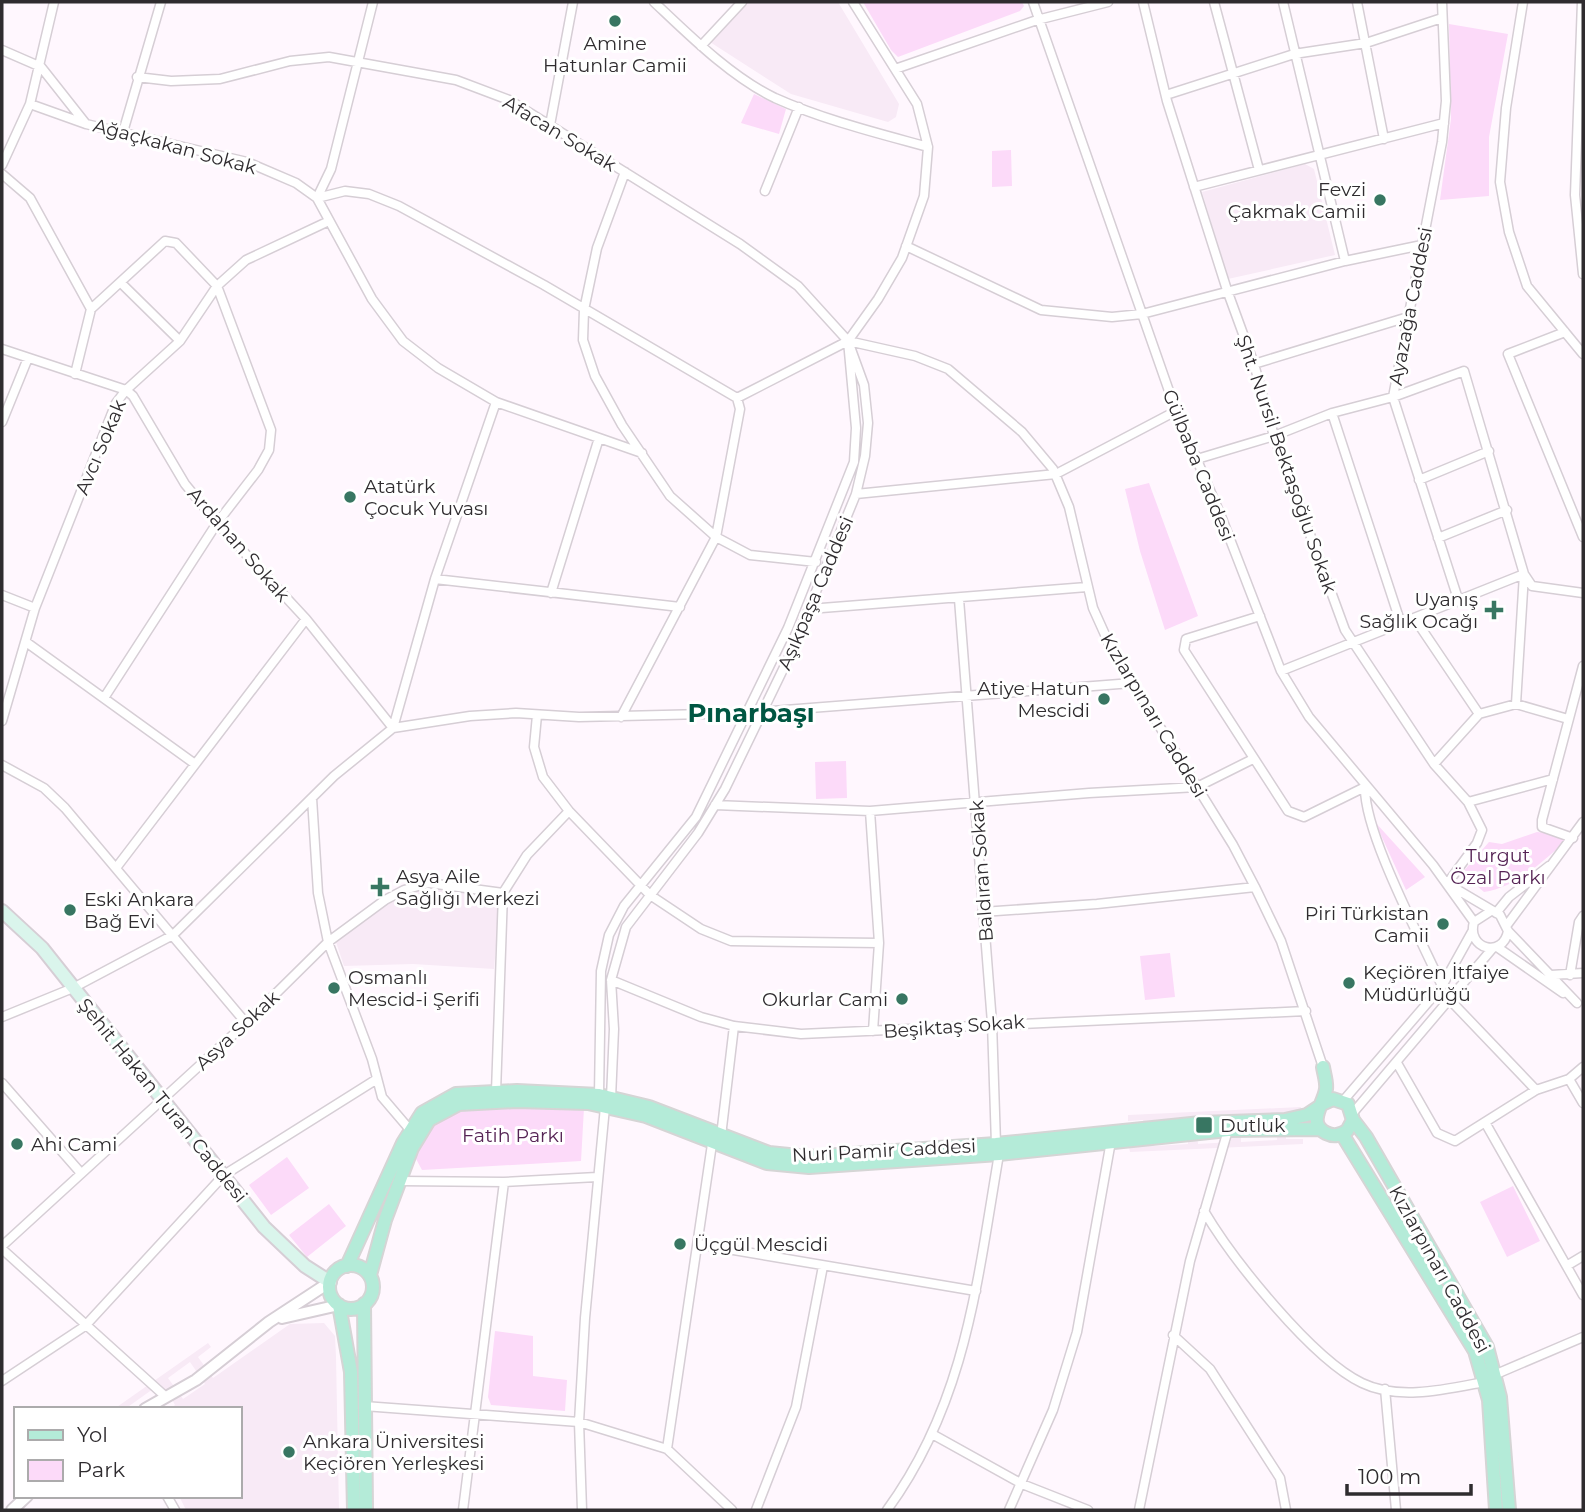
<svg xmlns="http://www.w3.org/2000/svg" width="1585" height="1512" font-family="Montserrat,sans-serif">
<rect width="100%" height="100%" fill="#fff7fe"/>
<path fill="#f8eaf6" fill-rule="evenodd" d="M745 2H838L899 104 896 117 888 122 791 94 710 42Z
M1305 164 1314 169 1335 255 1228 279 1202 192Z
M423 888 500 897 494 969 413 964 344 966 336 942 391 902Z
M1301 1107V1112L1285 1114 1286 1139H1303V1144L1130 1152 1129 1147 1145 1146 1143 1120 1128 1121V1115ZM1275 1114 1277 1140 1241 1142 1240 1115ZM1196 1117 1230 1132 1231 1142 1198 1144ZM1187 1118 1188 1144 1154 1146V1120Z
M324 1323 335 1336 336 1357 339 1510H186L179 1496H240V1409H170L175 1405 170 1396 159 1394 163 1389 160 1384 125 1409H114L208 1343 211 1347 198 1357 213 1378 290 1324ZM190 1362 205 1384 183 1399 168 1378Z"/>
<path fill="#fcdaf9" d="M863 2H1022L1024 6 1020 11 898 57 891 50Z
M1449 24 1508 34 1489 137V196L1440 200 1451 119Z
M754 94 786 109 779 134 741 123Z
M1011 150 1012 186 992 187V151Z
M1149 483 1198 616 1165 630 1140 551 1125 489Z
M846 761 847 798 816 799 815 762Z
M1375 822 1425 877 1406 890Z
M1537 832 1555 834 1567 840C1543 861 1517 887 1484 892L1462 873 1489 842 1502 844Z
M1170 953 1175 997 1145 1000 1140 956Z
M515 1106 584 1108 581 1161 422 1170 415 1157C432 1106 469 1109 515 1106Z
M287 1157 309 1188 271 1215 249 1185Z
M1513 1186 1540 1241 1507 1257 1480 1202Z
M329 1204 346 1226 307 1257 289 1235Z
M495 1331 533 1336V1376L567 1380 565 1411 491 1405 488 1397Z"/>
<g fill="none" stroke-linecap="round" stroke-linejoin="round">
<g stroke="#d6ced5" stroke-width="11">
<path id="minor" d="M654 2C689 35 731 77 775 98 824 120 877 133 928 147
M1033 2 1176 411 1221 516 1281 671 1309 717 1433 865 1474 922
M1143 2 1167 101 1227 290 1254 364 1274 436 1345 630 1434 764 1468 802 1482 830 1477 843 1447 884
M1214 2 1259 170
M1283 2 1345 261
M1357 2 1384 139
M1442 2 1446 101 1442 142 1393 397 1459 602
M1523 2 1506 108 1500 182 1509 232 1527 286 1583 354
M1582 2 1575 195 1583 274
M701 46 742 2
M2 50 41 67 86 124 247 162 296 183 317 198 372 299 403 341 438 368 496 402 642 453
M895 69 1037 20 1108 2
M137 77 171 81 220 79 290 61 329 57 456 80 509 100 740 244 798 286 848 341
M1166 95 1294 54 1366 43 1442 18
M30 104 86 124
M550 125 573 2
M123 132 161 2
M2 165 30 104 54 2
M625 172 597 248 584 310 583 340 595 376 622 425 670 496 716 537 750 555 816 562
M2 174 30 198 91 309 165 241 176 243 217 286 271 430 269 450 258 470 217 523 104 698
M1194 187 1444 123
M765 191 799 107
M317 198 345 191 369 194 399 206 544 285 737 398 848 341 878 299 902 258 924 196 928 147 917 104 853 2
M317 198 331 169 373 2
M906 246 1041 310 1112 317 1142 314 1345 261 1422 245
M121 283 180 341
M1565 332 1508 354 1583 537
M848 341 915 356 948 369 1022 432 1053 469 1069 507 1093 608 1111 648 1233 845 1255 887 1281 941 1323 1067
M2 349 126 390 133 396 185 484 217 523 306 619 393 728
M1254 364 1408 317
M75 374 91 309
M1332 413 1401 624
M2 422 28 358
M1197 459 1274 436 1332 413 1393 397 1464 371 1524 574 1516 704
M1419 480 1489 451
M856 494 1056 474 1176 411
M1438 538 1507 510
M435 579 680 607
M551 593 599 438
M2 595 35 608
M959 599 992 1023 996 1144
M809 609 1087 587
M1260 616 1186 639 1184 650 1288 811 1304 817 1365 787C1364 833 1421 939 1442 986
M1415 619 1479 714
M26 642 195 764
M1281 671 1524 574 1532 586 1583 593
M537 715 534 747 543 777 569 811 650 895 701 929 731 941 879 943
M621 717 716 537 740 409 737 398
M2 721 35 608 116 403 126 390 180 341 217 286 246 260 329 221
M393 728 435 579 496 402
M1434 764 1479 714 1516 704 1568 719
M2 765 44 788 65 808 246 1023
M312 798 318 893 328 942 372 1059 382 1097 411 1131
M1468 802 1553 779
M715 805 870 811 1089 793 1197 787 1253 759
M870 811 879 943 873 1031
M1573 838 1542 827V820L1583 666
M116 868 306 619
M1451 886 1500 915 1508 931 1577 1003
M1491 911 1474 922C1466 949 1503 959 1508 931
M982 912 1097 904 1255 887
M1496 913 1509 897 1549 866
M1507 925 1583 822
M1497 947 1563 993
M1551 975 1583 973
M1570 975 1579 922 1583 916
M611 980 701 1017 734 1026 801 1034 1306 1011
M1449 999 1536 1090
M2 1017 73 988 173 935 334 776 393 728 470 716 516 713 579 717 747 713 1132 683
M1397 1063 1437 1133 1455 1141 1536 1090 1569 1079 1583 1067
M1569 1079 1583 1103
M2 1083 80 1172
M496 1092 503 893 527 855 569 811
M599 1095 601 971 609 935 624 906 696 817 788 628 854 462 856 428 848 341 864 385 868 423 865 456 856 494 790 655 725 789 698 833 626 927 611 980 614 1029 611 1098
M1343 1101 1442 986 1472 932
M1352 1114 1492 949
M1486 1124 1583 1295
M721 1136 734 1026
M400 1181 504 1182 597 1177
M1204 1211C1233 1260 1312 1359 1362 1383 1399 1401 1447 1389 1484 1382
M698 1244 976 1291
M2 1246 246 1023 328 942 385 900 404 890 429 883 503 893
M2 1249 166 1397
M1568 1265 1583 1256
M1173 1335 1210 1369 1280 1478 1286 1510
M1494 1375 1583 1337
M2 1381 85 1326 224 1175 377 1079
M1385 1389 1396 1510
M364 1406 579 1422 667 1449 732 1510
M932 1434 1022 1484 1088 1510
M667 1449 712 1144
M167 1496 175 1510
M463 1510 504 1182
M582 1510 579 1422 585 1318 605 1107
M756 1510 796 1407 823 1266
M887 1510C966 1402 977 1282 999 1154
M1009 1510 1053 1410 1077 1332 1111 1141
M1139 1510 1190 1261 1228 1130"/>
</g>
<g stroke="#d6ced5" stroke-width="14">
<path id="tertiary" d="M282 1318 339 1305
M145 1409 196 1380 269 1322 330 1282
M12 1510 27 1496"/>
</g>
<g stroke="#d6ced5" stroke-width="16">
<path id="secondary" d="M2 911 42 948 264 1227 305 1266 330 1282"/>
</g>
<g stroke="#d5d5d5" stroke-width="16">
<path id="primary" d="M1322 1104 1333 1099 1348 1104 1353 1120 1347 1131C1340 1135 1334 1137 1326 1133 1306 1123 1324 1104 1326 1089 1327 1082 1324 1074 1323 1067
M1353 1120 1366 1137 1487 1347 1500 1397 1509 1510
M1342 1134 1475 1351 1489 1400 1496 1510
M329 1287a22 22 0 1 1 44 0a22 22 0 1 1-44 0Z
M347 1266 403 1143 422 1113 456 1094 517 1091 599 1095 649 1107 769 1153 809 1157 996 1144 1201 1123 1285 1120 1307 1115 1319 1107
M370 1275 385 1220 412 1148 429 1120 459 1104 517 1101 588 1103 646 1116 767 1163 809 1167 999 1154 1228 1130 1320 1129
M364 1304 366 1510
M339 1305 351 1372 354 1510"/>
</g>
<use href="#minor" stroke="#fff" stroke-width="8"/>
<use href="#tertiary" stroke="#fff" stroke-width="10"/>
<use href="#secondary" stroke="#daf5ec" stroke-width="12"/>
<use href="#primary" stroke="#b4ebd8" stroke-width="12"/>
</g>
<g fill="#387662" stroke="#fff" stroke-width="2.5">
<circle cx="615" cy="21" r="7"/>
<circle cx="1380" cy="200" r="7"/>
<circle cx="350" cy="497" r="7"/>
<path d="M1490.5 599.5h7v7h7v7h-7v7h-7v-7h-7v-7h7z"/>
<circle cx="1104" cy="699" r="7"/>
<path d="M376.5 876.5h7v7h7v7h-7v7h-7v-7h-7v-7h7z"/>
<circle cx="70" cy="910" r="7"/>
<circle cx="1443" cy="924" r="7"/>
<circle cx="1349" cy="983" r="7"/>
<circle cx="334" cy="988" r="7"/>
<circle cx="902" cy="999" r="7"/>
<rect x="1195" y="1116" width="18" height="18" rx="3.5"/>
<circle cx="17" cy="1144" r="7"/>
<circle cx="680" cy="1244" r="7"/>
<circle cx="289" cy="1452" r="7"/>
</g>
<g text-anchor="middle" stroke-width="6" stroke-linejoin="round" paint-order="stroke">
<g font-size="19" fill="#2f2c2f" stroke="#fff" text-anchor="start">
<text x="615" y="50" text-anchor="middle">Amine<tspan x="615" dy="22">Hatunlar Camii</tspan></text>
<text x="1366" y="196" text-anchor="end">Fevzi<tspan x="1366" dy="22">Çakmak Camii</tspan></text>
<text x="364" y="493">Atatürk<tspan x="364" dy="22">Çocuk Yuvası</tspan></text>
<text x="1478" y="606" text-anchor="end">Uyanış<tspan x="1478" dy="22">Sağlık Ocağı</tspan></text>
<text x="1090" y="695" text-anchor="end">Atiye Hatun<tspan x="1090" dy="22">Mescidi</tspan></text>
<text x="396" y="883">Asya Aile<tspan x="396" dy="22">Sağlığı Merkezi</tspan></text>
<text x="84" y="906">Eski Ankara<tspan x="84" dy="22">Bağ Evi</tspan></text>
<text x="1429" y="920" text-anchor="end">Piri Türkistan<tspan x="1429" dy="22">Camii</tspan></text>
<text x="1363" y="979">Keçiören İtfaiye<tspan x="1363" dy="22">Müdürlüğü</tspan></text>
<text x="348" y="984">Osmanlı<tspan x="348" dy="22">Mescid-i Şerifi</tspan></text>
<text x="888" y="1006" text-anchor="end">Okurlar Cami</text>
<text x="1220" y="1132">Dutluk</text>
<text x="31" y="1151">Ahi Cami</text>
<text x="694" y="1251">Üçgül Mescidi</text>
<text x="303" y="1448">Ankara Üniversitesi<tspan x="303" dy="22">Keçiören Yerleşkesi</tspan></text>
</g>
<g font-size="19" fill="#2f2c2f" stroke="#fff">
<text transform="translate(560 133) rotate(31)" y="7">Afacan Sokak</text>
<text transform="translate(175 146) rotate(15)" y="7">Ağaçkakan Sokak</text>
<text transform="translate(1410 306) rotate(-79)" y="7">Ayazağa Caddesi</text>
<text transform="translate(100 447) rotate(-67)" y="7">Avcı Sokak</text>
<text transform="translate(1287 464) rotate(71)" y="7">Şht. Nursil Bektaşoğlu Sokak</text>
<text transform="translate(1199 465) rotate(68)" y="7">Gülbaba Caddesi</text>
<text transform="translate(239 544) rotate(49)" y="7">Ardahan Sokak</text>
<text transform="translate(815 593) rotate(-67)" y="7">Aşıkpaşa Caddesi</text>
<text transform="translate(1154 715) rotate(59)" y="7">Kızlarpınarı Caddesi</text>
<text transform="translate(981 871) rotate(-94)" y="7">Baldıran Sokak</text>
<text transform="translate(954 1026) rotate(-4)" y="7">Beşiktaş Sokak</text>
<text transform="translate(237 1030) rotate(-43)" y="7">Asya Sokak</text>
<text transform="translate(163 1100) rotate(51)" y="7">Şehit Hakan Turan Caddesi</text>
<text transform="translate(884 1150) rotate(-3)" y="7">Nuri Pamir Caddesi</text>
<text transform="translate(1440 1269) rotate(61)" y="7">Kızlarpınarı Caddesi</text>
</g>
<g font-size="19" fill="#562455" stroke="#fff">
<text x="1498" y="862">Turgut<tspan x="1498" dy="22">Özal Parkı</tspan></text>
<text x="513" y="1142">Fatih Parkı</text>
</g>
<g font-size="26" font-weight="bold" fill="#005642" stroke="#fff">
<text x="751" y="722">Pınarbaşı</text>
</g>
</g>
<rect width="1585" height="1512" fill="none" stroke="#2f2c2f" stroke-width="7"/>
<rect x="14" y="1407" width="228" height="91" fill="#ffffff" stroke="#acabac" stroke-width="2"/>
<rect x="28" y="1430" width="35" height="10" fill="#b4ebd8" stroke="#acabac" stroke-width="2"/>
<text x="77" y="1442" font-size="21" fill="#2f2c2f">Yol</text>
<rect x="28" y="1460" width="35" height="21" fill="#fcdaf9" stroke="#acabac" stroke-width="2"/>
<text x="77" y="1477" font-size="21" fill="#2f2c2f">Park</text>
<path d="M1347 1484v10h124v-10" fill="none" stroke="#2f2c2f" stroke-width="3.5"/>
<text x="1358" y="1484" font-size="21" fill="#2f2c2f" stroke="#ffffff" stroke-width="5" paint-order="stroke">100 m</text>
</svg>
